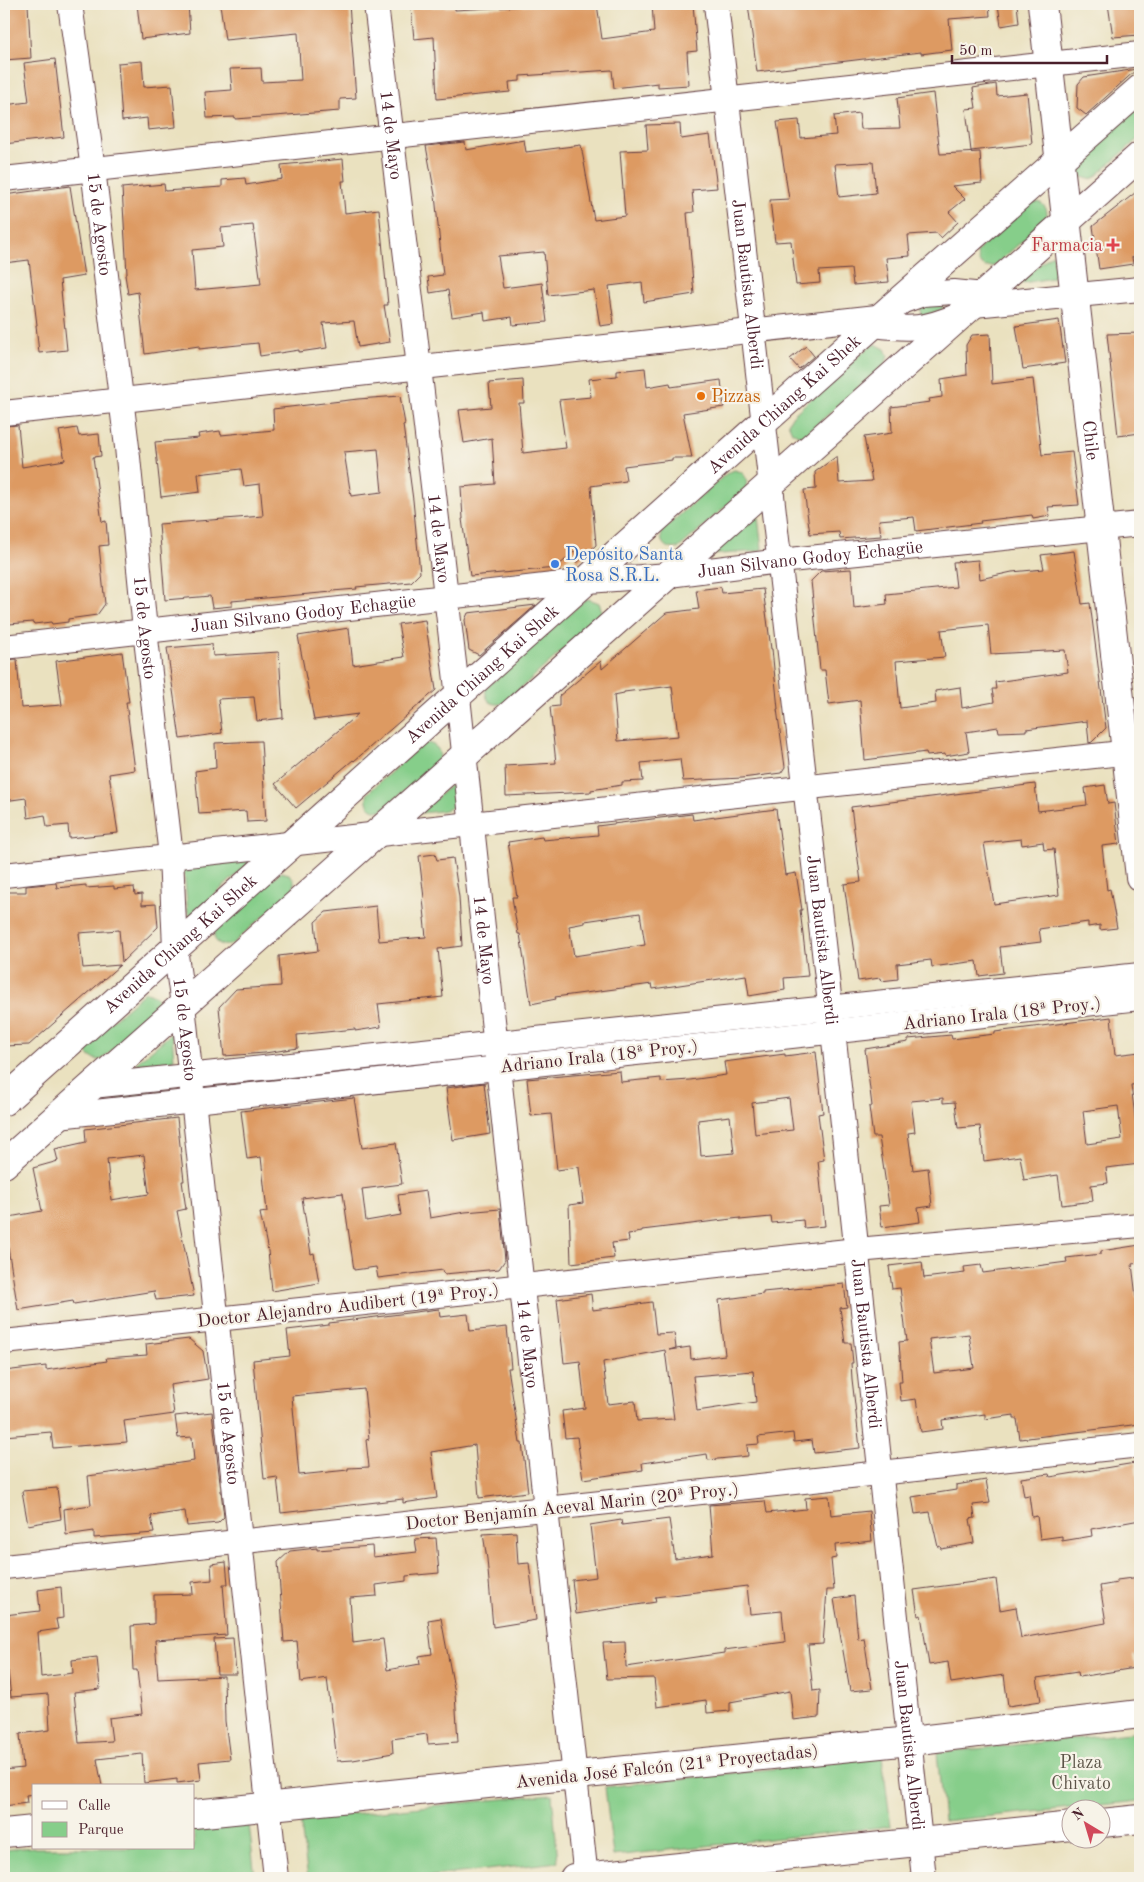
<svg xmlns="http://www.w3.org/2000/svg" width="1144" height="1882" font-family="'Old Standard TT',serif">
<rect width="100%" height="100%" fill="#f7f3e8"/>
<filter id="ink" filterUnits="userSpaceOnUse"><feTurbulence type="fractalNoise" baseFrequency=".02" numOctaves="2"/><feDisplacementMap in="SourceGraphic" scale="10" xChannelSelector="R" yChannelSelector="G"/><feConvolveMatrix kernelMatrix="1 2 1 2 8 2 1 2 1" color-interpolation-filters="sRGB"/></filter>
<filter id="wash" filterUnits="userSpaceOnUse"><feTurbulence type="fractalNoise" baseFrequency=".0096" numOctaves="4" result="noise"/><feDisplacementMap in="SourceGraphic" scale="20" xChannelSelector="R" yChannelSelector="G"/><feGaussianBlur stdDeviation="1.12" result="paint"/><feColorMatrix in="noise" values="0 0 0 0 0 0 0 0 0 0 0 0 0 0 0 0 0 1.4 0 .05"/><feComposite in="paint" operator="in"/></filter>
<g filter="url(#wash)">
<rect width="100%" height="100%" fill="#eae1bf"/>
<path fill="#86ce8a" stroke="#68765a" d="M1140 105V137L1094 178 1088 179 1080 176 1077 168 1078 161Z
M1038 202C1047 205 1049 213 1045 221L994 266 985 267 979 262 977 253 981 247 1031 203Z
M1052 254 1053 255 1055 273 1052 278 1023 283 1020 281Z
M941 301 943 309 921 316 920 305Z
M875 344 885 349 888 356 885 364 806 434 800 436 792 432 788 423 793 415 868 348Z
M734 470C745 471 749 480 745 489L680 547C667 553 656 541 664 529L726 474Z
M756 515 758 517 762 549 758 551 710 555Z
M589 599 599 603 602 611 599 618 504 703C492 707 484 700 486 688L585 600Z
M426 743C437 744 443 752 437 763L382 810C371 812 364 804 368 793L422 744Z
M452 784C453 790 456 799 454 804 453 812 427 812 420 813Z
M254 859 191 916 188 913 184 871 185 866Z
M281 872 289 874 294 880V888L291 892 232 944C221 948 211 942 215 929Z
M145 992C157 993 162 1002 156 1012L101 1060C91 1060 84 1054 87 1043Z
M172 1033 174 1060 134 1065Z
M477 1057 476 1061 216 1089 214 1087V1084Z
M174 1089 173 1093 96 1102 93 1095Z
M1140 1732V1801L944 1821 937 1753Z
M882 1757 891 1826 613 1856 605 1787Z
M552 1794 558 1862 415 1878H308L300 1819Z
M249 1824 255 1878H4V1850L34 1847V1848H194V1830Z"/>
<g id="blocks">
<path fill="#dd9a62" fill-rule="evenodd" d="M4 4H28L31 58 4 60Z
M137 4H188L190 33 141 39Z
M220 4H349L356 98 340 99V111L235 119V117L207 118 205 92 232 90 230 69 261 68 262 82 301 80 298 33 225 40Z
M562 4H597L602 39 654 32 652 4H693L697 51 687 52 689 85 658 87V83L614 88 612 70 520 76V81L509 82 510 92 437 99 434 37 414 39 411 8 455 7V10Z
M748 4H989L990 16 949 19 952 50 921 54V52L757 72Z
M998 4H1017L1019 23 1001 26Z
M1108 4H1138L1140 35 1113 37Z
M55 59 64 137 4 144V105L29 102 24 63Z
M142 61 144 87 172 85 176 127 148 130 147 118 122 121 118 63Z
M1137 69 1086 115 1077 108 1078 84 1084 77Z
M996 84 997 96 1027 93 1032 144 971 151 966 109 976 108 973 88Z
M933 93 940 154 980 152 982 183 952 186 965 199 949 212 958 222 941 238 937 233 908 235 910 256 886 258 889 282 853 285 851 269 819 271 820 283 796 285 791 241 775 242 770 200 789 199 777 122 799 120 801 138 836 135 834 116 859 113 861 129 900 128 897 98ZM873 162 876 193 839 197 835 164Z
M680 124 681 139 710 135 717 188 692 190 694 212 687 213 694 294 644 302 642 282 609 286 614 324 600 326 594 290 548 295 544 252 498 256 503 288 542 283 547 322 513 325 512 317 485 321 484 312 452 317 448 290 430 293 428 277 443 275 435 195 426 146 465 142 466 150 524 140 526 152 581 145 594 220 625 216 620 151 648 150 646 125Z
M343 159 345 181H342L345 213 379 209 388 305H384L390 342 358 347 354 321 323 323 327 348 299 352V350L260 356 258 343 199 349V346L145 354 138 292 128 294 125 275 127 274 122 188 164 184 165 191 222 187V180L245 178 246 185 282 179 281 165ZM253 225 261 284 195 290 192 250 223 247 221 228Z
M70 186 84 276 60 280 67 350 39 353 36 325H37L29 260 4 263V195Z
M1140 189V256L1132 257 1133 264 1099 269 1093 226Z
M1059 320 1065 363 1023 369 1016 326Z
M1140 333V433L1118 436 1107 334Z
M990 334 992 384 1033 379 1042 455 1072 452 1079 505 1048 507 1050 516 1033 519 1032 515 980 521 981 523 916 531 914 517 879 520 881 536 840 539 839 532 810 534 804 490 816 489 815 472 837 456 839 483 872 481 864 437 892 433 891 407 930 402 929 399 942 397 941 379 967 375 966 345 972 335Z
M806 346 814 356 799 369 790 359Z
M645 368 647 387 670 383 671 387 721 380 724 407 683 413 692 458H672V460L624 466 626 481 591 486 596 545 577 563 576 550 556 568 470 576 462 519H463L461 487 495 484 492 438 464 443 459 410 491 407 489 383 523 380 524 403H519L523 453 566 448 559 400 591 397 589 379 617 376V371Z
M400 396 405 424 403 425 413 500 420 573 411 582 356 587 357 589 332 591V592L232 601V606L212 608 210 596 165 600 159 524 263 516 260 484 244 486 241 469 198 474 200 492 161 497 155 442 199 438 198 434 220 431 221 435 274 430 273 409 358 399ZM378 449 382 492 351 496 344 452Z
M18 425 22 467 65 460 59 431 77 428 79 436 99 434 101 456 93 457 102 522 106 521 108 545 99 546 105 604 97 615 68 619V622L52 624 51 622 34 624 33 622 9 624 4 591V426Z
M1074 551 1082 604 1090 603 1106 728 1092 742 1089 743 1087 721 1026 729V731L999 732 998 727 966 732 969 752 945 756V754L927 756 926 752 865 760 860 700 829 704 825 670H820L811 581 821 571 851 569 854 608 887 604 886 594 956 587 953 562 978 560 980 579 1012 572 1044 569 1041 555ZM988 625 991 654 1065 650 1068 672 995 682 996 689H992L994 702 962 708 960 687 935 691 936 703 900 708 896 661 945 657 941 630Z
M721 587 722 593 763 589 771 649H772L778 709H777L785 767 781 773 742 778 683 781 680 759 641 763 643 781 622 782V785L591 790V792L506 796 505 766 556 763 550 707 559 706V696L601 661 602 669 666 613 699 609 696 590ZM672 686 678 736 618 741 614 695 624 693V692Z
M536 605 479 655 469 650 465 620 468 613Z
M425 620 436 690 354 761 353 760 296 808 275 784 358 714 314 720 298 636 349 628 353 665 404 657 398 624Z
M212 644 213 656 279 652 283 718 257 721 254 697 218 699 222 733 180 739 167 648Z
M122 652 129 702H126L135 770 109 774 118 833 69 838 68 825 47 827 45 815 28 818 26 798 4 801V660L17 659 21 708 62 705 56 661Z
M261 741 266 821 247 822 246 811 199 814 195 771 216 768 215 743Z
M1035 784 1038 811 1087 805 1085 788 1105 785 1108 804 1114 803 1119 844 1102 846 1107 890 1110 889 1117 928 1100 930V925L1088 927V922L1039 929 1041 942 1000 947 1003 973 979 976 977 961 932 967 931 960 897 964 898 979 881 981 880 978 858 981 844 884 861 882 851 807ZM1021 839 1022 845 1043 842 1044 850 1054 849 1059 895 994 904 984 843Z
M776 809 785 875 796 873 802 910H800L808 976 784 978 785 990 749 996 746 975 653 989 652 984 555 997 556 999 531 1004 520 934H518L512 897H517L508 842 542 837 543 840 598 835 597 826 692 814 693 820ZM640 913 645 945 574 956 569 926 585 923V921Z
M435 854 437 860 453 858 459 897 462 946 438 949 443 997 378 1004 381 1027 355 1031V1029L297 1035 298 1048 265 1053 224 1056 219 1007 236 989 281 986 279 956 318 951 315 922 326 912 376 906 379 941 426 937 424 918H425L423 899 424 898 419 856Z
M56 883 57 888 86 885V888L114 886V889L134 887 135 895 142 894V905L156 904 158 927 122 962 119 930 79 933 83 968 120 965 29 1045 4 1046V892H26V886Z
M1111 1017 1115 1055 1140 1052V1084L1131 1085 1138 1141 1140 1140V1164L1106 1168 1108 1183 1091 1185 1093 1201 1062 1205 1058 1175 1024 1180 1020 1156 984 1161 980 1126 958 1128 955 1102 943 1103V1098L911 1101 915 1132 908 1133 913 1170 928 1168 932 1206 918 1208 920 1222 882 1227 879 1206 889 1205 879 1137H873L869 1107 872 1106 865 1049 908 1042V1039L951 1035 952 1039 995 1034V1032ZM1118 1106 1122 1139 1087 1144 1083 1111Z
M816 1052 823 1113 818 1114 824 1160 818 1161 825 1226 804 1228 803 1220 772 1223 771 1217 740 1220V1218L642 1230V1232L628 1234 629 1241 612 1243 614 1258 571 1263 569 1205 583 1203 579 1168V1167L557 1170 551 1114 531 1116 527 1079 620 1071 621 1082 661 1078V1082L690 1080 726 1075 724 1062 785 1054V1056ZM789 1098 793 1130 755 1134 752 1103ZM730 1116 734 1153 701 1156 698 1120Z
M484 1083 490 1134 453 1140 446 1088Z
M354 1098 362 1148 396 1143 402 1184 362 1189 366 1221 401 1215 398 1195 426 1191 430 1218 465 1212 500 1209 505 1260 499 1269 444 1274 443 1270 378 1278 376 1267 354 1270 343 1193 302 1198 311 1254 314 1253 319 1283 272 1291 268 1251 260 1213 267 1212 261 1157 247 1159 241 1111Z
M177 1118 184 1181H182L186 1209 177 1211 194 1296 156 1300 154 1291 74 1304 73 1301 18 1310 6 1235 4 1236V1218L42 1211 33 1168 58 1161 55 1149 86 1142 85 1129ZM144 1155 149 1194 111 1200 107 1159Z
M1140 1245V1263L1132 1264 1136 1297 1140 1296V1332H1136L1140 1367V1424L1020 1439 1017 1419H1014V1415L985 1419V1414L942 1420 943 1429 921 1432 916 1399 901 1401 899 1382H902L899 1342 907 1341 900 1288 892 1289 889 1266 922 1262 924 1278 965 1273 964 1267 981 1265 983 1273 1067 1262 1066 1258 1101 1254V1251ZM969 1334 974 1368 934 1373 929 1339Z
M844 1284 847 1307 840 1308 845 1343H851L853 1363H851L852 1379 860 1448 814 1453 812 1440 794 1442 793 1433 758 1437 759 1444 747 1445 748 1456 708 1460 707 1454 642 1463 643 1470 583 1479 577 1437 565 1438 562 1411 585 1408 580 1361 564 1363 557 1299 591 1294 593 1310 652 1302 656 1334 674 1333 676 1348 669 1350 690 1347 691 1359 725 1355 719 1300 763 1294V1292ZM665 1350 674 1419 637 1421 635 1401 608 1404 603 1362ZM753 1371 756 1402 697 1411 693 1376Z
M439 1309 440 1317 468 1314 470 1331 507 1327 511 1368H508L520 1443H522L528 1492 479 1498 475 1445 431 1452 437 1498 403 1503V1499L281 1513 277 1477 264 1479 253 1360 290 1356 287 1330 329 1325V1323ZM364 1389 369 1439 366 1440 369 1467 348 1468V1470L299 1475 292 1396Z
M189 1339 203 1351 208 1379 170 1385 174 1414 124 1421 127 1442 53 1448 51 1432 4 1436V1371L46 1366V1370L107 1361 106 1358 147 1355 146 1344Z
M212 1412 224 1517 218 1523 187 1526 185 1511 151 1516 154 1533 94 1538V1531L66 1535 64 1509 91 1505 88 1476 194 1461 192 1437 178 1438 175 1416Z
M1135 1463 1138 1484 1140 1483V1520L1091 1529 1092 1536 1062 1541V1536L1040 1539 1037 1516 1032 1517 1029 1495 1024 1496 1021 1478 1049 1474 1050 1477Z
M986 1480 990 1503 973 1505 975 1518 970 1519 974 1543 941 1549 940 1546 938 1547 930 1512 915 1514 912 1497 956 1490V1485Z
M57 1488 61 1519 28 1525 22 1491Z
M829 1496 831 1515 869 1511 872 1541 835 1545 836 1558 831 1559 834 1590H827L823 1644 808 1645 813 1691 820 1690 819 1717 793 1720 790 1691 730 1702V1711L707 1713 706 1700 657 1707 654 1678 607 1679 603 1643 625 1642 626 1667 724 1653V1650L785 1642 782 1611 750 1614 747 1586 655 1597 656 1602 576 1614 572 1580 596 1577 590 1525 621 1520 622 1525 669 1519 675 1559 713 1554 709 1505 765 1501 767 1513 806 1509 805 1498Z
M516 1532 518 1564 529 1563 536 1620 493 1627 487 1559 483 1534Z
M436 1538 439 1573 406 1576V1581L376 1585 377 1596 350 1598 353 1643 383 1639 387 1670 420 1664 419 1656 432 1654 428 1620 441 1618 455 1694 458 1742 428 1744 427 1734 392 1739 393 1753 353 1760 337 1761 327 1678 301 1682 297 1641 284 1642 278 1562 290 1551 317 1548V1550L372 1546 373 1557 417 1552 415 1539Z
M226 1562 228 1584H223L227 1635 155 1640 158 1679 224 1676 225 1721 230 1759 199 1762 201 1780 177 1783V1779L144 1783 142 1754 97 1759 102 1786H34V1794L26 1795 27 1803 4 1806V1770L23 1768 20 1734 50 1730 48 1694 11 1697 8 1671H4V1615L40 1611 38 1590 61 1587 63 1618 56 1619 58 1629 38 1632 41 1677 73 1673 72 1660 97 1657 100 1689 74 1692 79 1743 112 1741 109 1718 142 1714 137 1670H133L131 1626 154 1624V1595L193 1594 192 1582 212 1580 211 1564Z
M1140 1577V1655H1133L1135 1668 1079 1677 1078 1672 1037 1678 1041 1701 1008 1706 1004 1675 951 1683 948 1662 929 1665 921 1615 918 1616 914 1590 996 1579 1000 1610 1016 1607 1021 1638 1106 1623 1100 1586 1117 1583V1580Z
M854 1596 858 1639 864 1638 872 1689 850 1691 834 1599Z
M233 1638 236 1674H217L214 1639Z"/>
</g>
</g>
<g filter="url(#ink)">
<use href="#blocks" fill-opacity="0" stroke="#623c41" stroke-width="1"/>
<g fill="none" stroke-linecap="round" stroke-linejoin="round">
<g stroke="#623c41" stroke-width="26">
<g id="street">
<path id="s1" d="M70 4 93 169 127 447 145 630 171 856 175 948 183 1005 276 1878"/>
<path id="s2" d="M376 4 458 697 586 1878"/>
<path id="s3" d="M716 4 833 1031 924 1878"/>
<path d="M4 179 1140 54"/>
<path d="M898 303 923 294 954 292 984 295"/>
<path d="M974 305 1140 289"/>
<path d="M875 325C911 330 925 329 959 315"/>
<path d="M4 413 886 316"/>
<path id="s4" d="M4 647 588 581 669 575 780 561 1140 524"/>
<path d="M4 875 1140 751"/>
<path d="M92 1086 1140 975"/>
<path d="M58 1116 1140 998"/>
<path d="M4 1342 857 1250 1140 1225"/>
<path d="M4 1567 1140 1445"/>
</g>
</g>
<g stroke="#623c41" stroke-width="30">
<g id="secondary">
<path id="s5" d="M1042 4 1140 877"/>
<path id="s6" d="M4 1101 897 303 1140 89"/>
<path d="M4 1164 1140 156"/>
<path d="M194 1814 910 1741 1140 1714"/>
<path d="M1102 1823 1140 1819"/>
<path d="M4 1833 34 1830"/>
<path d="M574 1878 1072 1826"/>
</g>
</g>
<use href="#street" stroke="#fff" stroke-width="24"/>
<use href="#secondary" stroke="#fff" stroke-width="28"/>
</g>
</g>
<path fill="#e0444e" stroke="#f7f3e8" stroke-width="2" d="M1110.5 237.5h5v5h5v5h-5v5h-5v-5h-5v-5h5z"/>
<circle fill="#e8710a" stroke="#f7f3e8" stroke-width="2" cx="701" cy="396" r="5"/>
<circle fill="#3f7fe0" stroke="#f7f3e8" stroke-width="2" cx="555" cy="564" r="5"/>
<g text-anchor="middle" stroke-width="4.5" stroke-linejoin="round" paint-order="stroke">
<g font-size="18" fill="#4a1f2b" stroke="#f7f3e8">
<text dy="6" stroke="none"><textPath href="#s2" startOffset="132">14 de Mayo</textPath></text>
<text dy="6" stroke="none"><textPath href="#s1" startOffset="222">15 de Agosto</textPath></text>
<text dy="6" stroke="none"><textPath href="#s3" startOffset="282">Juan Bautista Alberdi</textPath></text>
<text dy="6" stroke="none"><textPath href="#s6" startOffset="1046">Avenida Chiang Kai Shek</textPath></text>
<text dy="6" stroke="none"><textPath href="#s5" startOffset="439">Chile</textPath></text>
<text dy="6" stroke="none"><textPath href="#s2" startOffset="538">14 de Mayo</textPath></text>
<text dy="6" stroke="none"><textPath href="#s4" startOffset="811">Juan Silvano Godoy Echagüe</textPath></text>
<text dy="6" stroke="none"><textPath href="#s4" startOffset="301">Juan Silvano Godoy Echagüe</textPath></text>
<text dy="6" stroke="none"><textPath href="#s1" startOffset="628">15 de Agosto</textPath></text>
<text dy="6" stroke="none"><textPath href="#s6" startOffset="641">Avenida Chiang Kai Shek</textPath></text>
<text dy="6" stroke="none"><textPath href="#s2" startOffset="942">14 de Mayo</textPath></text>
<text dy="6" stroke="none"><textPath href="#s3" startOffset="942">Juan Bautista Alberdi</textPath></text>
<text dy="6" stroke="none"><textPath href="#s6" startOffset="236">Avenida Chiang Kai Shek</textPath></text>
<text transform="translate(1002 1013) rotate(-6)" y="6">Adriano Irala (18ª Proy.)</text>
<text dy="6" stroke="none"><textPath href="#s1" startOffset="1032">15 de Agosto</textPath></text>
<text transform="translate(599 1056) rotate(-6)" y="6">Adriano Irala (18ª Proy.)</text>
<text transform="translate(348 1305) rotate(-6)" y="6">Doctor Alejandro Audibert (19ª Proy.)</text>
<text dy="6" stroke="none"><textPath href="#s2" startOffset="1348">14 de Mayo</textPath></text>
<text dy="6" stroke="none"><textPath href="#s3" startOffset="1348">Juan Bautista Alberdi</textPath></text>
<text dy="6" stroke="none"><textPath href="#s1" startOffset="1438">15 de Agosto</textPath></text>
<text transform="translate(572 1506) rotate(-6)" y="6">Doctor Benjamín Aceval Marin (20ª Proy.)</text>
<text dy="6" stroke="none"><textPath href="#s3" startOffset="1752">Juan Bautista Alberdi</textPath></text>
<text transform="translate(667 1766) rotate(-6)" y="6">Avenida José Falcón (21ª Proyectadas)</text>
</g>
<g font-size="18" fill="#be3a42" stroke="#f7f3e8" text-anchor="end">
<text x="1103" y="251">Farmacia</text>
</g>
<g font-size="18" fill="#c56008" stroke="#f7f3e8" text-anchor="start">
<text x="711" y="402">Pizzas</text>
</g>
<g font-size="18" fill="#366cbe" stroke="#f7f3e8" text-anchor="start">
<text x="565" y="560">Depósito Santa<tspan x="565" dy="21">Rosa S.R.L.</tspan></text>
</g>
<g font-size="18" fill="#5c5448" stroke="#f7f3e8">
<text x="1081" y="1768">Plaza<tspan x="1081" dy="21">Chivato</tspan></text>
</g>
</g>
<rect width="1144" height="1882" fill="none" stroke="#f7f3e8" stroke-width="20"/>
<rect x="32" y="1784" width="162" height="65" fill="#f7f3e8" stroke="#b29e9c"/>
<rect x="42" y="1801" width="25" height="8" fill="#ffffff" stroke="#b29e9c"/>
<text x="78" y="1810" font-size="15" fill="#4a1f2b">Calle</text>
<rect x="42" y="1822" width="25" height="15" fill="#86ce8a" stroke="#b29e9c"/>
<text x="78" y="1834" font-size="15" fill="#4a1f2b">Parque</text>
<g transform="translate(1086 1824) rotate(322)"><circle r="24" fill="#f7f3e8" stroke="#b29e9c"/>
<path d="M0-4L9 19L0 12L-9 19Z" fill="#d1495b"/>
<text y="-8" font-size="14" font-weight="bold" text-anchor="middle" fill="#4a1f2b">N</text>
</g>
<path d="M952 55v8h155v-8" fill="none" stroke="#4a1f2b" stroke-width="2.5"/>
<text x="959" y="55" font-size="15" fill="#4a1f2b" stroke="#f7f3e8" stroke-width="4" paint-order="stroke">50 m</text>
</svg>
